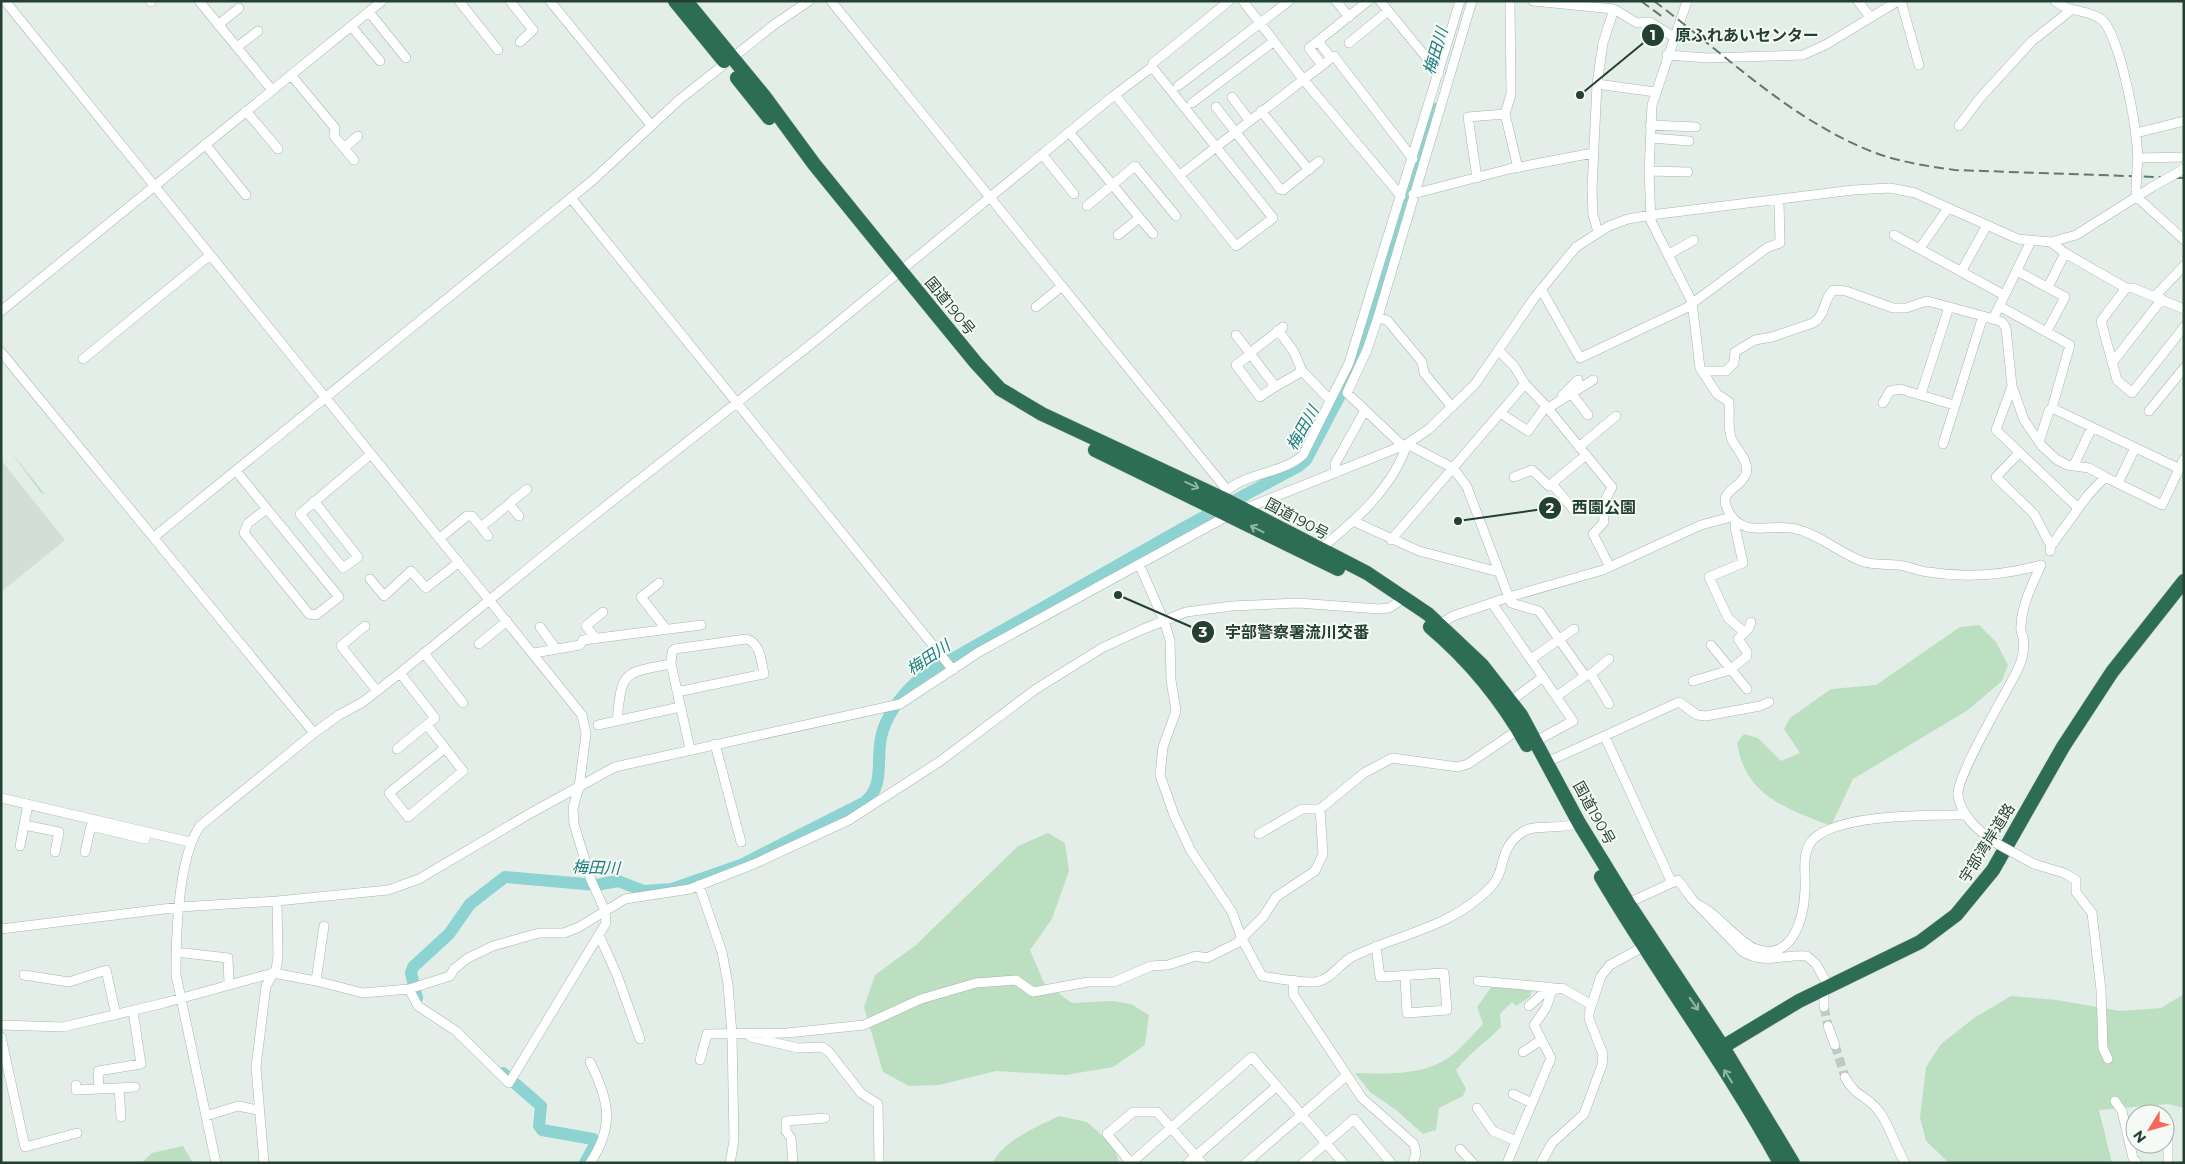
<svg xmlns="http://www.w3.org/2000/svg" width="2185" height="1164" font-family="Montserrat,'Noto Sans JP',sans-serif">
<rect width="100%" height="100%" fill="#e4eee8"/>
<path fill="#d2ded7" d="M1 460 65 540 1 592Z"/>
<path fill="#bddfc1" d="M9 449 43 492 46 494 41 493Z
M1979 625 1996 642 2008 665 2002 681 1968 710 1853 779 1831 826C1787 809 1745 796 1737 743L1744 734 1758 738 1781 761 1800 753 1784 729 1790 718 1831 689 1876 685 1960 627Z
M1048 833 1065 843 1069 871 1052 919 1030 950 1044 983 1072 1003 1112 1001 1131 1004 1149 1015 1145 1045 1113 1067 1066 1075 996 1071 939 1085 909 1086 883 1072 864 1007 875 975 916 945 1018 846Z
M1492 986 1532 990 1530 997 1516 1006 1512 1002 1500 1014 1501 1027C1485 1043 1471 1052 1456 1070L1466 1089 1463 1096 1439 1108 1436 1130 1423 1134 1396 1110 1370 1092 1355 1073C1390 1074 1428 1076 1456 1052 1466 1043 1474 1033 1483 1024L1477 1007Z
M2184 994V1108L2168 1104 2099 1110 2112 1163H1949L1926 1141 1920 1118 1926 1067 1941 1044 1974 1018 2011 996 2057 1000 2120 1011 2161 1008Z
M1059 1116 1087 1122 1112 1144 1120 1163H992C1006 1139 1035 1128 1059 1116Z
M183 1146 193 1163H141L152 1153Z"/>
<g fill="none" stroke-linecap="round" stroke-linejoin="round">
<path stroke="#8cd3d2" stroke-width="12" d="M417 998 411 973 413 967 449 934 470 904 505 877 596 885 618 881 644 891 672 889 741 865 865 802C887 784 874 754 883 730 891 707 906 690 924 675L1187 526 1299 466 1306 460 1348 380 1362 346 1435 109
M503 1073 541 1106 539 1126 542 1130 593 1139 596 1143 585 1163"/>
<path stroke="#bdcbc4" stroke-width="9" stroke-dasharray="9 4.5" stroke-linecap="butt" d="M1824 1007 1828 1026
M1835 1045 1845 1077"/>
<g stroke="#a6b6ae" stroke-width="10">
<path id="minor" d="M5 1 582 715 586 734 579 787 573 808 574 824 591 880 605 911 606 923 509 1083 456 1031 418 1006 409 989
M150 1 151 2
M199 1 272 90
M459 1 498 50
M510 1 533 30 520 42
M550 1 651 125
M831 1 1227 490
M1243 1 1303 79 1401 196
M1336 1 1349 17
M1380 1 1439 73
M1510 1 1511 94 1505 114 1518 168
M1533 1 1614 9 1637 23 1650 22 1674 37
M1687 1 1652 105 1649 171 1651 221 1692 302 1700 368 1717 394 1729 402C1730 415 1727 428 1732 440 1737 450 1750 462 1746 474 1739 491 1715 490 1730 514 1744 538 1773 523 1796 529 1821 535 1840 554 1864 562 1875 565 1887 564 1898 565 1908 566 1918 571 1928 572 1965 578 2005 575 2041 565
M1858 1 1870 17
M1901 1 1919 65
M2055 1C2069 13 2087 9 2101 19 2120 33 2142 145 2137 169
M369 12 406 58
M218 25 239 8
M351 26 380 61
M1318 41 1309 48 1322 65
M1349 43 1388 11
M237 47 258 31
M1667 55 1707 58 1803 55 1827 44 1898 1
M1331 58 1318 41 1368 1
M1152 67 1153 63 1229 1
M291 75 335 128 334 136 354 160
M1597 84 1603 43 1614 9
M1178 86 1289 1
M1232 97 1249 120
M1192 103 1274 41
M1216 107 1280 189 1283 190 1319 161
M246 111 278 149
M1261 111 1309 170
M1650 125 1696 127
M1959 126 1980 98 2032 41 2071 10
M1069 132 1153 234
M2136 133 2184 121
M1651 138 1689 141
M205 144 246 195
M344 148 358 136
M1042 154 1074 194
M2139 158 2184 157
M1649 171 1688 172
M1180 175 1334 56 1413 159
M1477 178 1468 117 1505 114
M2136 193 2137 197 2184 240
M1413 194 1509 169 1593 153
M571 198 953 670
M1087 206 1135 166 1176 216
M1598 232 1593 215 1592 189 1597 84 1655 92
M1118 235 1139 218
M1894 235 2004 295
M2051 242 2065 253 2126 288H2133L2184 309
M1920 248 1948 208
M1668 255 1694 240
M2017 271 2065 297 2047 331
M1961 272 1987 225
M2048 287 2065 253
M2126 288 2101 321 2117 380 2132 393 2184 327
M1541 289 1580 358 1686 308 1768 247 1780 243 1779 201
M2155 296 2184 266
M1999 306 2070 345 2052 408 2180 469
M1036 307 1062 286
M1 311 382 1
M1378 317 1388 321 1422 362 1424 373 1452 407
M1993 319 2002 322 2006 328 2012 386 2024 420 2042 446 2056 459 2067 465 2089 468 2105 477
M1278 330 1294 352 1302 371 1330 400
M1236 335 1275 386
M1498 350 1514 366 1525 384 1546 406 1612 487 1603 504 1604 522 1593 534 1610 567
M1 352 314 733
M1250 353 1283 327
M1251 354 1236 365 1260 397C1274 386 1287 381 1302 371
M83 359 210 255
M2112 363 2162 299
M1702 371H1726L1734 363 1735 352 1755 340 1772 337 1813 323C1826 315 1823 300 1833 290L1846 291 1893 308H1906L1927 301 1983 316
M2012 386 1996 430 2078 508
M1572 394 1588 415
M1921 394 1949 307
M1562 396 1578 380
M1883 403 1890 391 1900 389 1954 405
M1548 408 1593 380
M2149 411 2184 368
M1500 413 1528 431 1546 406
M2039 442 2049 411 2052 408
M1407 444 1453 468 1467 487 1511 603 1539 611 1585 676
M1943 444 1983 316 1993 319 2031 241
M1403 446 1347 393 1367 350 1378 317 1472 1
M1579 447 1616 416
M2019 453 1996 477 2034 514 2051 546
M2074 465 2092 427
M236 471 339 597 316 615 309 614 244 533 248 523 267 509
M1336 473 1335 464 1365 410
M1514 477 1532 470 1549 486 1586 455
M2118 483 2135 448
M1552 484 1574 510
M1224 493C1245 472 1281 475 1303 455L1349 363 1460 1
M314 501 358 557 343 568 300 514 371 454
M509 504 519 516
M1355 522 1419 551 1499 572
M1736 522 1735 527 1743 563 1709 577 1728 618 1744 632
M481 527 527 489
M154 537 593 180 679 100 775 24 809 1
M440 538 467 516H472L488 536
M1391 540 1525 384
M1320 549C1355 521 1393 488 1407 444
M2050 551 2051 546 2088 495 2105 477 2162 505 2184 459
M1139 564 1164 621 1170 640 1171 680 1176 711 1163 747 1160 775 1174 815 1191 851 1232 912 1242 939 1262 976C1279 979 1298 983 1315 982 1331 980 1339 964 1352 957 1401 933 1449 929 1490 888 1508 870 1496 849 1524 831 1536 824 1562 830 1579 823
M370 579 384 596 411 571 426 588 459 562
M659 583 641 597 666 629
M1492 603 1573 721 1536 741
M365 626 341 646 377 691
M540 627 556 649
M1435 627 1453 616 1509 597 1603 570 1701 525 1731 517
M596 639 586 626 603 612
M479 644 507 621
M1711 645 1747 689
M424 653 463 703
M534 653 580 645 583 640 701 625
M1531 659 1574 629
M1591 674 1609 704
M1693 681 1730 670 1747 656V652L1738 639 1749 628 1751 622
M677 692 764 674C761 661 761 643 746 639L675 649 672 652 671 664 690 749
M1557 696 1585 676 1591 674 1609 659
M1516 697 1543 677
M617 721C622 671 622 673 671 664
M427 725 463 771 408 817 389 793 445 748
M598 725 680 707
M1605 737 1672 883
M715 744 741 842
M397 749 435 718 400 673
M1547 762 1679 702 1697 715 1706 716 1760 706 1769 702
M1 798 190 842
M24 825 59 832 55 852
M1259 834 1302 809H1320
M1994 842C1978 830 1961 816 1958 795 1956 777 2006 693 2017 671 2022 661 2025 648 2023 637 2022 634 2020 630 2021 626 2022 604 2032 585 2041 565
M20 846 28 804
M85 852 91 826 145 839 147 832
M2034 864 2064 873 2076 880V892L2092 913 2101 990 2103 1048 2108 1059
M699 885 722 952 728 984 732 1034 734 1141 730 1163
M1628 903 1678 880 1692 899 1743 952C1765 965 1784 954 1807 956L1816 964 1825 980
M1699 905C1721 916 1736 941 1756 949 1793 962 1804 917 1805 890 1806 876 1802 858 1809 845 1826 813 1933 815 1966 815
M1 929 180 907 277 901 388 890 419 879 529 814 615 767 900 704 979 652 1229 515 1407 444 1429 429 1475 384 1535 297 1576 247 1609 226 1628 219 1651 215 1853 190 1890 188 1915 193 2018 239 2051 242 2076 235 2152 187
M599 935 617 975 640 1039
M1376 946 1380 977 1444 973 1447 1010 1407 1013 1405 976
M176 952 228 958 229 984
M24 975 69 982 106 970 116 1015
M1294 980 1293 994 1362 1098 1414 1144 1416 1154 1413 1163
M316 981 324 926
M1478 981 1556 988
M1824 995V1007
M1529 1006 1550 987
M133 1011 141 1064 98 1071 99 1089 135 1087
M1 1025 63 1027 164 1003 273 973 316 981 363 993 409 989 450 976 454 969 468 958 493 946 539 933H564L579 927 625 899 690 889 754 864 849 820 939 762 1036 689 1102 648 1141 630 1186 612 1232 606 1298 603 1379 609 1389 608 1397 603
M1828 1026 1835 1045
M748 1034 751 1037 798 1048 822 1047 829 1052 861 1093 878 1104 879 1163
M1 1037 25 1147 77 1133
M1523 1052 1541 1040
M700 1060 707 1034 787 1033 864 1025 921 999 976 983 1016 980 1033 992 1088 982H1114L1151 966 1168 965 1196 956 1207 958 1237 943 1263 917 1276 897 1315 871 1323 854 1320 809 1364 773 1392 758 1458 767 1468 764 1518 730
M590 1062C609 1100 615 1126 590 1163
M1845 1077C1854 1096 1866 1095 1878 1110 1890 1125 1895 1146 1905 1163
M76 1085V1090L99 1089
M119 1088 121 1117
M1513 1094 1532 1103
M2115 1101 2122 1111 2133 1158 2137 1163
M1477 1108 1493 1131 1516 1141
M206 1116 238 1106 258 1110
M2165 1137 2168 1140V1163
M1460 1149 1473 1163
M216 1163 176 975C176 935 178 858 200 826L314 733 339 715 363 702 400 673 568 536 820 337 1112 97 1152 67 1273 218 1236 246 1116 96
M264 1163 256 1067 266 986 276 969 278 957 277 901
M793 1163 791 1138 786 1131V1121L825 1118
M1131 1163 1252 1057 1343 1163
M1131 1163 1107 1134 1133 1112H1157L1202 1163
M1188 1163 1277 1086
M1246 1163 1346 1076
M1303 1163 1354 1119 1391 1163
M1507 1163 1551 1058 1534 1025 1546 1008 1552 990 1562 988 1590 1004
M1541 1163 1552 1143 1584 1114 1602 1065 1603 1054 1589 1019V1013L1601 976 1610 965 1643 947"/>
</g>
<g stroke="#c1cac6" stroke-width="15">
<path id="highway" d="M675 1 724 61
M686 1 764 96 814 164 900 270 976 363 1000 389 1042 414 1224 499 1367 573 1428 614 1482 665 1521 715 1579 823 1628 903 1723 1047 1793 1163
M737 78 769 118
M1095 450 1338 569
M1430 627C1470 661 1502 700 1527 745
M1601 877C1658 974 1726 1064 1780 1163
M1716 1051 1799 1001 1920 942 1956 915 1993 870 2063 747 2112 672 2184 581"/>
</g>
<use href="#minor" stroke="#fff" stroke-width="9"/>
<use href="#highway" stroke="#2e6d55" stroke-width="14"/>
<path stroke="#5e7b6e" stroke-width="2" stroke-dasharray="10 5" stroke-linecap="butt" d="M1641 1 1664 18
M1654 1C1725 54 1789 119 1873 152 1899 162 1927 166 1955 170L2184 178"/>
<g stroke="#a6b6ae" stroke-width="10" stroke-linecap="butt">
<path id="minor-bridge" d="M2152 187 2182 170
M2136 188 2137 169
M1994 842 2034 864"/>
</g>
<use href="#minor-bridge" stroke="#fff" stroke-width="9"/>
</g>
<defs><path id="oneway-shaft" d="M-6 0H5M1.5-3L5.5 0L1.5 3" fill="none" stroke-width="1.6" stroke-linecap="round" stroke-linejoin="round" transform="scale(1.25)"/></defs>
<g stroke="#92b4a6">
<use href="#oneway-shaft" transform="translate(1192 485) rotate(25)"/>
<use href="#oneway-shaft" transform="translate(1257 529) rotate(-153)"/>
<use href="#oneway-shaft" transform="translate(1694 1004) rotate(55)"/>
<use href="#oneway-shaft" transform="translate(1728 1076) rotate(-122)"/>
</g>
<g text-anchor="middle" stroke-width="4" stroke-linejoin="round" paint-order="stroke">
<g font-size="15" fill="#234033" stroke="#f5faf7">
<text transform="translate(950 306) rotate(51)" y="5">国道190号</text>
<text transform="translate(1297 519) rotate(28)" y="5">国道190号</text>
<text transform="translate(1594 813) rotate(61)" y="5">国道190号</text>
<text transform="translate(1987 843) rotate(-58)" y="5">宇部湾岸道路</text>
</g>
<g font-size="16" font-style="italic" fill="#1b7e7e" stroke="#f5faf7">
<text transform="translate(1435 51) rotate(-73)" y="6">梅田川</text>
<text transform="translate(1302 428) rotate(-60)" y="6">梅田川</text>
<text transform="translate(928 657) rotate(-34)" y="6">梅田川</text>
<text transform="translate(596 867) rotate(2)" y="6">梅田川</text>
</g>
</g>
<path fill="none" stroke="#234033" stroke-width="2" d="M1580 95L1653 35M1458 521L1550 508M1118 595L1203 632"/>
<g fill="#234033" stroke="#f5faf7" stroke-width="2">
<circle cx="1580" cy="95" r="5"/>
<circle cx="1458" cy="521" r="5"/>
<circle cx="1118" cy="595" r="5"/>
<circle cx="1653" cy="35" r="12"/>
<circle cx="1550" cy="508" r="12"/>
<circle cx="1203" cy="632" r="12"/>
</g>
<g font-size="15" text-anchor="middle" font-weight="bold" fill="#fff">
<text x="1653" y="40">1</text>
<text x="1550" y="513">2</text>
<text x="1203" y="637">3</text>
</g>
<g font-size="16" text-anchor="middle" font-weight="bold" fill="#234033" stroke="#f5faf7" stroke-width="4" stroke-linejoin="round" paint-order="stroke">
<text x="1747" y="41">原ふれあいセンター</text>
<text x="1604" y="513">西園公園</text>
<text x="1297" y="638">宇部警察署流川交番</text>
</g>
<rect width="2185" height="1164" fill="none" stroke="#234033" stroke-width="5"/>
<g transform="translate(2150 1129) rotate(233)"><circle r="24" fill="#f5faf7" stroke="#a1b0a9"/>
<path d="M0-4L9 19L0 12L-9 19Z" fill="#f4685c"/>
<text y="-8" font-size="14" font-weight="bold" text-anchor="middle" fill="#234033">N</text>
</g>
</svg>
